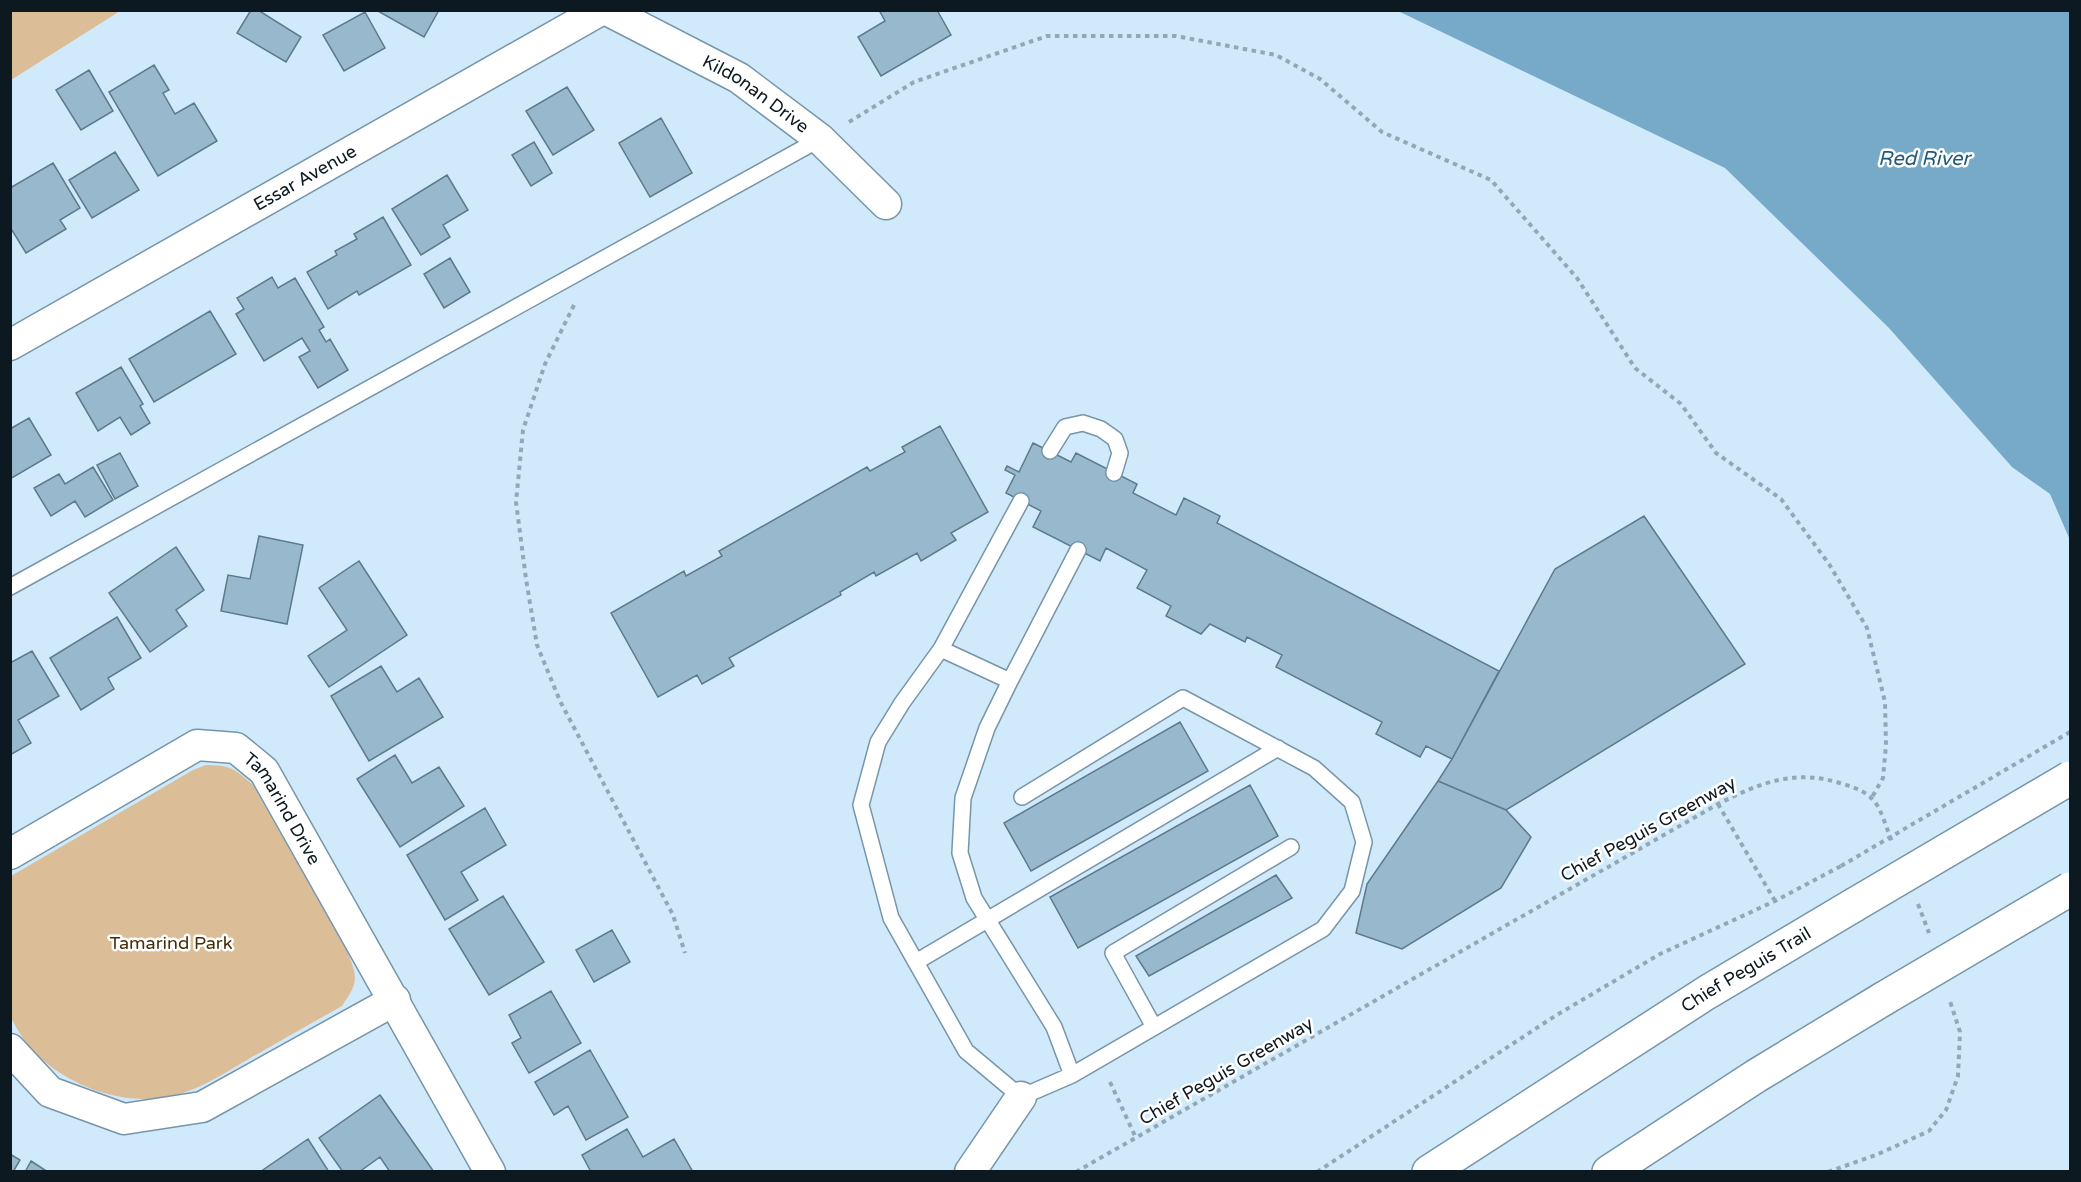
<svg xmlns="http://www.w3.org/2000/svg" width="2081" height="1182" font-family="'Varela Round',sans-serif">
<rect width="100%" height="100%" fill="#d0eafb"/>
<path fill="#dbbd98" d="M11 10H120V11L11 80Z
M206 765C231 765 235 769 253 785L348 953C358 979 358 983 342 1006 310 1024 278 1042 247 1060 223 1074 199 1090 172 1096 125 1107 71 1087 37 1055 26 1044 18 1031 11 1018V876L193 770Z"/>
<path fill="#77a9c9" d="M1398 11H2070V540L2050 494 2012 467 1889 328 1725 168Z"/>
<path fill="#98b8cd" stroke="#5c7a8d" stroke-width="1.5" d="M251 10H258L301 37 286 62 237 33Z
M376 10H439L424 37Z
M879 10H937L951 35 881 76 858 37 885 21Z
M365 12 385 48 344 71 323 35Z
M154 65 169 90 163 93 175 114 194 103 217 141 158 176 109 92Z
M89 70 113 111 81 130 56 90Z
M567 87 594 130 553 155 526 111Z
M661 118 692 173 650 197 619 143Z
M534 142 552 173 531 186 512 155Z
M115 152 139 190 92 218 69 180Z
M53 163 80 208 60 220 66 229 26 253 10 227V188Z
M447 175 468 210 443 225 450 237 421 255 392 209Z
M383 217 411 265 359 295 357 291 328 309 307 272 337 255 335 251 357 239 354 234Z
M450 258 470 292 444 308 424 274Z
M272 277 278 288 295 278 324 327 319 330 326 342 330 339 348 370 318 388 299 357 310 351 302 338 264 361 236 314 244 309 237 298Z
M210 311 236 354 154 402 129 359Z
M121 367 143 404 140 406 150 423 131 435 120 417 98 431 76 393Z
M29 418 51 455 10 479V429Z
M940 426 988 512 951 533 956 540 921 561 917 553 876 576 874 572 840 592 841 595 729 658 734 666 702 684 697 675 658 697 611 613 684 571 686 576 722 556 719 551 867 467 870 471 905 452 902 447Z
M1033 443 1071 462 1076 453 1137 484 1133 493 1176 515 1184 498 1220 516 1217 523 1499 671 1452 759 1426 746 1420 757 1376 734 1382 722 1276 667 1282 655 1247 637 1245 642 1210 624 1201 634 1166 616 1171 606 1137 588 1147 570 1106 548 1100 561 1033 527 1041 511 1006 493 1015 475 1005 470 1007 466 1019 472Z
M120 453 138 486 115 499 97 465Z
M93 467 113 500 85 517 75 501 51 516 34 488 59 474 65 484Z
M1644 516 1745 664 1506 810 1438 781 1452 759 1555 569Z
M259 536 303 545 287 624 221 611 228 575 250 579Z
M176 547 204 590 176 610 187 626 150 652 109 593Z
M359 561 407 635 329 687 308 656 347 630 319 588Z
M117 617 141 658 108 678 114 689 81 710 50 658Z
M32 651 59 696 18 720 31 743 10 755V663Z
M381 666 397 692 419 678 443 717 369 761 331 696Z
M1180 722 1208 771 1031 871 1004 823Z
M395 755 412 783 439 767 464 806 400 847 357 779Z
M1438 781 1506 810 1531 837 1501 888 1402 949 1356 933 1367 884Z
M1250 785 1278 836 1078 948 1050 897Z
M485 808 506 845 461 872 478 900 445 920 407 855Z
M1276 875 1292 898 1149 976 1136 956Z
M503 896 544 962 489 995 449 929Z
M612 930 630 962 594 982 576 950Z
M551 991 581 1043 529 1073 512 1043 521 1038 509 1015Z
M590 1050 628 1117 586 1140 568 1106 554 1115 535 1082Z
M380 1095 434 1172H390L380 1157 359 1172H343L319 1138Z
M627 1129 643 1157 674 1139 693 1172H591L582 1155Z
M308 1139 329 1172H260Z
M10 1154 20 1160 13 1172H10Z
M31 1161 48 1172H25Z"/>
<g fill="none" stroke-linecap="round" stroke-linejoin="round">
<g stroke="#7795a9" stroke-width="18">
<path id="service" d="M1050 451 1065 427 1083 423 1101 429 1115 439 1120 453 1114 473
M10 587 820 139
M941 649 1010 681 987 728 963 798 960 853 974 898 1054 1027 1072 1075 1021 1097 966 1051 891 918 861 805 878 742 902 703Z
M941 649 1021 501
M1010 681 1078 550
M1022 797 1183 698 1314 768 1352 802 1364 842 1352 891 1323 929 1072 1075
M916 962 1278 748
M1154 1027 1113 953 1291 847"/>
</g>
<g stroke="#7795a9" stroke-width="33">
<g id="minor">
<path id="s1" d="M607 10 739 78 820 139 886 204"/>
<path id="s2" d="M10 345 601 10"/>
<path id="s3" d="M10 854 197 745 236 748 264 771 490 1172"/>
<path d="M10 1049 50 1092 124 1119 202 1107 395 1000"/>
<path d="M970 1172 1021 1097"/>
</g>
</g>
<g stroke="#7795a9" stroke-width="36">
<g id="primary">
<path id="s4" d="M1429 1172 1706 993 1854 905"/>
<path d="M1609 1172 1756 1076 1883 999"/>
</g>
</g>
<path stroke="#93a8b6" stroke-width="4" stroke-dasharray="4.5 4.5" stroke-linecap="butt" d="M849 122 914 82 1047 36H1176L1276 55 1320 79 1382 132 1491 180 1577 278 1635 368 1681 404 1716 453 1781 499 1829 564 1867 628 1885 702 1886 745 1883 778 1871 799
M574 305 545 364 523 430 516 502 526 579 537 645 560 701 673 915 685 953
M1718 804 1775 901
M1918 904 1929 933
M1110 1082 1136 1138
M1076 1172 1718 804C1760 783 1795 768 1843 784 1854 787 1867 792 1875 802 1882 811 1888 833 1893 844
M1317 1172 1555 1016 1660 954 1775 901 1841 866
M1828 1172 1876 1155 1929 1131 1946 1110 1958 1076 1960 1032 1949 998"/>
<use href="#service" stroke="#fff" stroke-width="15"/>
<use href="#minor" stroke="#fff" stroke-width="30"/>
<use href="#primary" stroke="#fff" stroke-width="33"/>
<g stroke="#7795a9" stroke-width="36" stroke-linecap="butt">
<path id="primary-bridge" d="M1854 905 2070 778
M1883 999 2070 889"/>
</g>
<path stroke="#93a8b6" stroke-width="4" stroke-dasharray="4.5 4.5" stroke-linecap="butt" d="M1841 866 2070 732"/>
<use href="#primary-bridge" stroke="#fff" stroke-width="33"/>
</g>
<g text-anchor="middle" stroke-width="5" stroke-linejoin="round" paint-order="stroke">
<g font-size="18" fill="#0d1920" stroke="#fff">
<text dy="6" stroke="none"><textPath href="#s1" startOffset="171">Kildonan Drive</textPath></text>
<text dy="6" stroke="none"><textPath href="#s2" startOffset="339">Essar Avenue</textPath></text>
<text dy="6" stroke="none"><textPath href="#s3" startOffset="333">Tamarind Drive</textPath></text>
<text transform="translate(1648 829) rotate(-29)" y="6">Chief Peguis Greenway</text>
<text dy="6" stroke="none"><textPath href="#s4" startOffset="376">Chief Peguis Trail</textPath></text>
<text transform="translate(1226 1071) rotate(-30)" y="6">Chief Peguis Greenway</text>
</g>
<g font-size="18" fill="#452d08" stroke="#fff">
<text x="171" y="949">Tamarind Park</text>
</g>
<g font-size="20" font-style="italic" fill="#1f5a7b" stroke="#fff">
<text x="1924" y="165">Red River</text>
</g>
</g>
<rect width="2081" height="1182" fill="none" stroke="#0d1920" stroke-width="24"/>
</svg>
